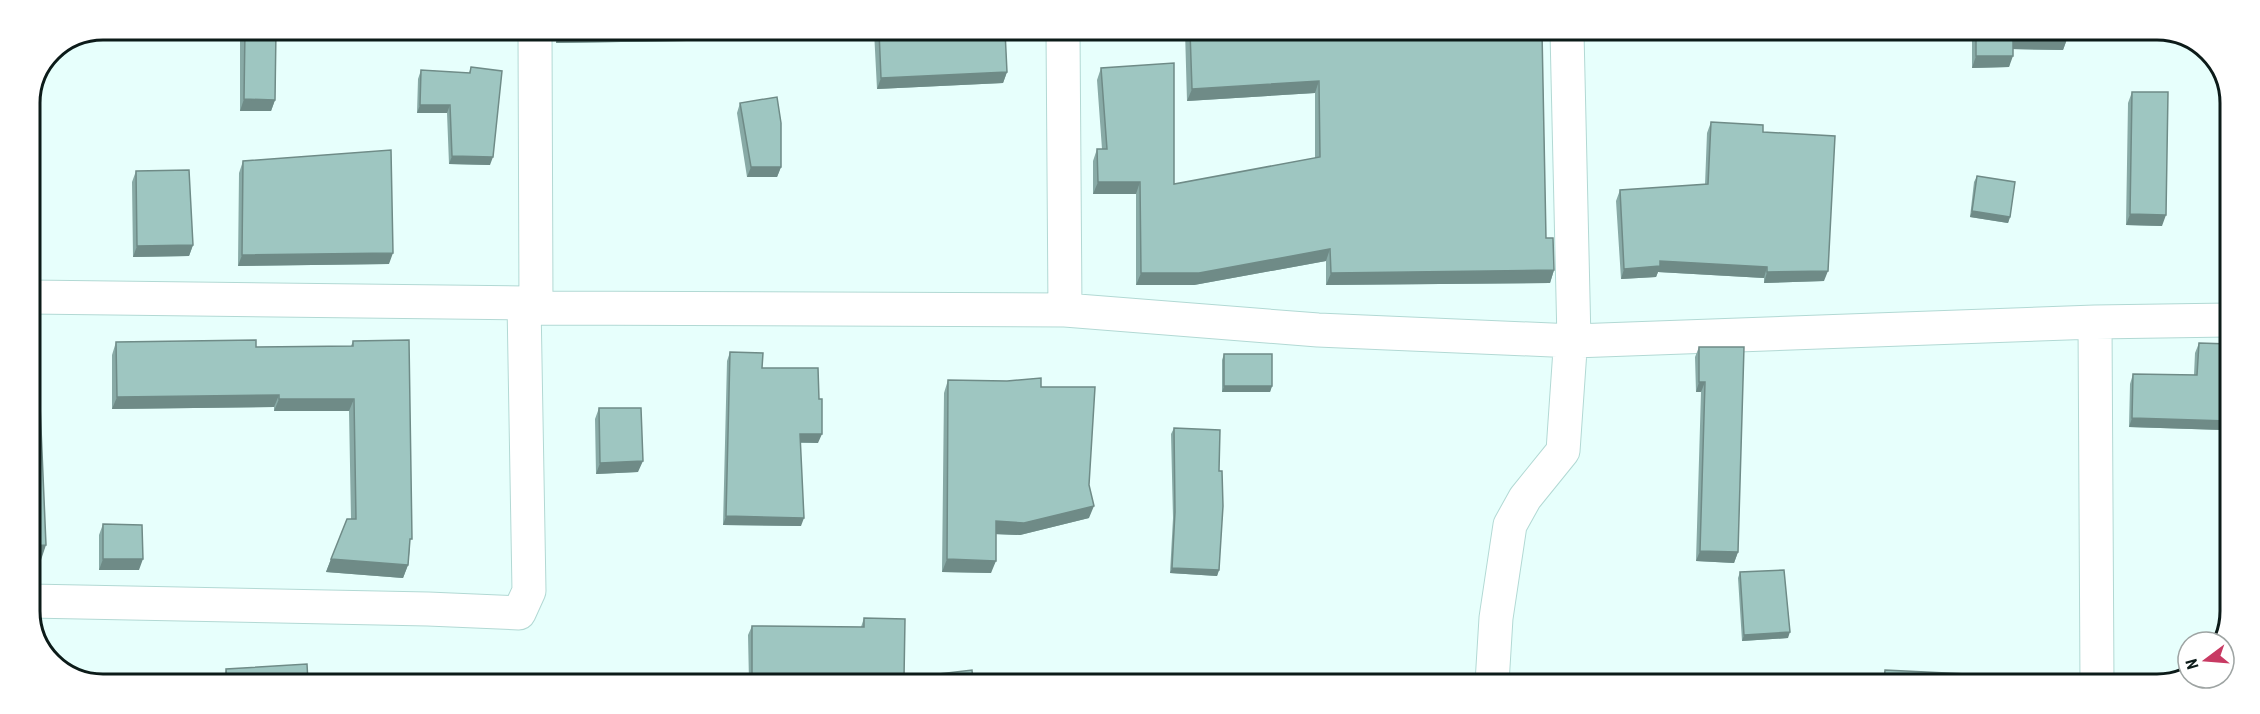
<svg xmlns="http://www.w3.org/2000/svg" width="2260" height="714" font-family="'Roboto Condensed',sans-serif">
<rect width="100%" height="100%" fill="#e7fffc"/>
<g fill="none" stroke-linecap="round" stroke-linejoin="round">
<g stroke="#b2d9d4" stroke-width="35">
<path id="street" d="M535 31 536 308
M1063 31 1065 310 1318 330 1574 341 2095 322 2229 320
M30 297 524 303 536 308 1065 310
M2095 322 2097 684
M30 601 428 609 519 613 529 591 524 303
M1492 683 1496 618 1510 525 1525 498 1563 451 1570 350 1574 341 1567 32"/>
</g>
<use href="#street" stroke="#fff" stroke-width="33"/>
</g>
<path fill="#88aaa6" d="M240 30H276L275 100 271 111H240Z
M556 31H755L752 40 556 43Z
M874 31H1005L1007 72 1003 83 877 89Z
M1185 31 1542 32 1546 238 1554 270 1550 283 1326 285V261L1194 285H1136V194H1093V161L1097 149H1102L1097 80 1101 68 1174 184 1315 158V93L1187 101Z
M1972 32H2067V39L2063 50 2013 49 2009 67 1972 68Z
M471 67 490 165 449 164 447 113H417L418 79 421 70 469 73Z
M2132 92 2162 226 2126 225 2128 103Z
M740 103 781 167 777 177H747L737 113Z
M1711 122 1763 132 1824 281 1764 283V278L1658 272 1656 277 1621 279 1616 201 1620 190 1705 185 1707 133Z
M243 161 389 264 238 266 239 173Z
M136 171 193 245 189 256 133 257 132 182Z
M1977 176 2010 217 2008 223 1970 217 1974 182Z
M353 341 410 547 408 565 403 578 326 572 331 559 351 519 349 411H274V407L112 409V355L116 342 256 347 351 346Z
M2199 343 2229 344 2228 523H2221L2223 430 2129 427 2130 384 2133 374 2194 375 2195 353Z
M1699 347 1738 552 1734 563 1696 561 1701 392H1696L1695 357Z
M730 352 762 368 818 443H801V526L723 525 727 361Z
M1224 354 1272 386 1270 392H1222V360Z
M948 380 1041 387 1089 485V518L1020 535 996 534 991 573 942 572 944 393Z
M599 408 638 472 596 474 595 419Z
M1174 428 1219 471V570L1217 576 1170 573 1173 518 1171 434Z
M103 524 139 570H99V535Z
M1740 572 1788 638 1742 641 1738 578Z
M864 618 904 678 973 682H749L748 635 752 626 861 627Z
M226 669 308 682H223V679Z
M1885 670 2066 684H1881Z"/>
<path fill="#6f8b87" d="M560 31H755L752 40 556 43Z
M1609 32H1647L1609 33Z
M2013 38 2067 39 2063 50 2009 49Z
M1976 56H2013L2009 67 1972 68Z
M1007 72 1003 83 877 89 881 78Z
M1319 81 1315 93 1187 101 1192 89Z
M244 99 275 100 271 111H240Z
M420 105H450L447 113H417Z
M452 156 493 157 490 165 449 164Z
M751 167H781L777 177H747Z
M1098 182H1140L1136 194H1093Z
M1972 211 2010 217 2008 223 1970 217Z
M2130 214 2166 215 2162 226 2126 225Z
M193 245 189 256 133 257 137 246Z
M1330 249 1326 261 1194 285H1136L1141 273Z
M393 253 389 264 238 266 242 255Z
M1660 261 1767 267 1764 278 1658 272 1656 277 1621 279 1624 269Z
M1554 270 1550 283 1326 285 1331 273Z
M1828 271 1824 281 1764 283 1767 272Z
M1699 382H1705L1701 392H1696Z
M1224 386H1272L1270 392H1222Z
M279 395 274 407 112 409 117 397Z
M279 399H354L349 411H274Z
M2132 418 2227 421 2223 430 2129 427Z
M800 434H822L818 443 797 442Z
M643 461 638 472 596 474 600 463Z
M1094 506 1089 518 1020 535 992 534 996 521Z
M2225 513H2228V523H2221Z
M726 516 804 518 801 526 723 525Z
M46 545 41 560 30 561V546Z
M1700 551 1738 552 1734 563 1696 561Z
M103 559H143L139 570H99Z
M331 559 408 565 403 578 326 572Z
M947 559 996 561 991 573 942 572Z
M1172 568 1219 570 1217 576 1170 573Z
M1790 632 1788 638 1742 641 1744 635Z"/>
<path fill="#9ec6c1" stroke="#6f8b87" stroke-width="1.5" d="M245 30H276L275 100 244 99Z
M879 31H1005L1007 72 881 78Z
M1190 31 1542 32 1546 238H1553L1554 270 1331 273 1330 249 1199 273H1141L1140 182H1098L1097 149H1107L1101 68 1174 63V184L1320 157 1319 81 1192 89Z
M1976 32H2067V39L2013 38V56H1976Z
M471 67 502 71 493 157 452 156 450 105H420L421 70 470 73Z
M2132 92H2168L2166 215 2130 214Z
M777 97 781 123V167H751L740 103Z
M1711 122 1763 125V132L1835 136 1828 271 1767 272V267L1660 261V266L1624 269 1620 190 1708 184Z
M391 150 393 253 242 255 243 161Z
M189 170 193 245 137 246 136 171Z
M1977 176 2015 182 2010 217 1972 211Z
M30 335H37L46 545 30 546Z
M256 340V347L353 346V341L409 340 412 539H410L408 565 331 559 347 519H356L354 399H279V395L117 397 116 342Z
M2199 343 2229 344 2228 513H2225L2227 421 2132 418 2133 374 2197 375Z
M1699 347H1744L1738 552 1700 551 1705 382H1699Z
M730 352 763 353 762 368H818L819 399H822V434H800L804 518 726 516Z
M1224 354H1272V386H1224Z
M1041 378V387H1095L1089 485 1094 506 1024 523 996 521V561L947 559 948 380 1007 381Z
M599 408H641L643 461 600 463Z
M1174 428 1220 430 1219 471H1222L1223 506 1219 570 1172 568 1175 512Z
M103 524 142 525 143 559H103Z
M1784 570 1790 632 1744 635 1740 572Z
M864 618 905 619 904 678 972 670 973 682H752V626L864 627Z
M307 664 308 682H227L226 669Z
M1885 670 2067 679 2066 684H1884Z"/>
<path d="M0 0H2260V714H0ZM103 40H2157A63 63 0 0 1 2220 103V611A63 63 0 0 1 2157 674H103A63 63 0 0 1 40 611V103A63 63 0 0 1 103 40Z" fill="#fff" fill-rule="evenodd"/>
<path fill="none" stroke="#0c1b19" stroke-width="3" d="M103 40H2157A63 63 0 0 1 2220 103V611A63 63 0 0 1 2157 674H103A63 63 0 0 1 40 611V103A63 63 0 0 1 103 40Z"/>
<g transform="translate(2206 660) rotate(254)"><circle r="28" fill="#ffffff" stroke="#9ea4a3" stroke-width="1.5"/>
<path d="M0-4.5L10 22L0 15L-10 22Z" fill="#c83a63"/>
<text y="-9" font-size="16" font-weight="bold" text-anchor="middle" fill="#0c1b19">N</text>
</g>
</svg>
